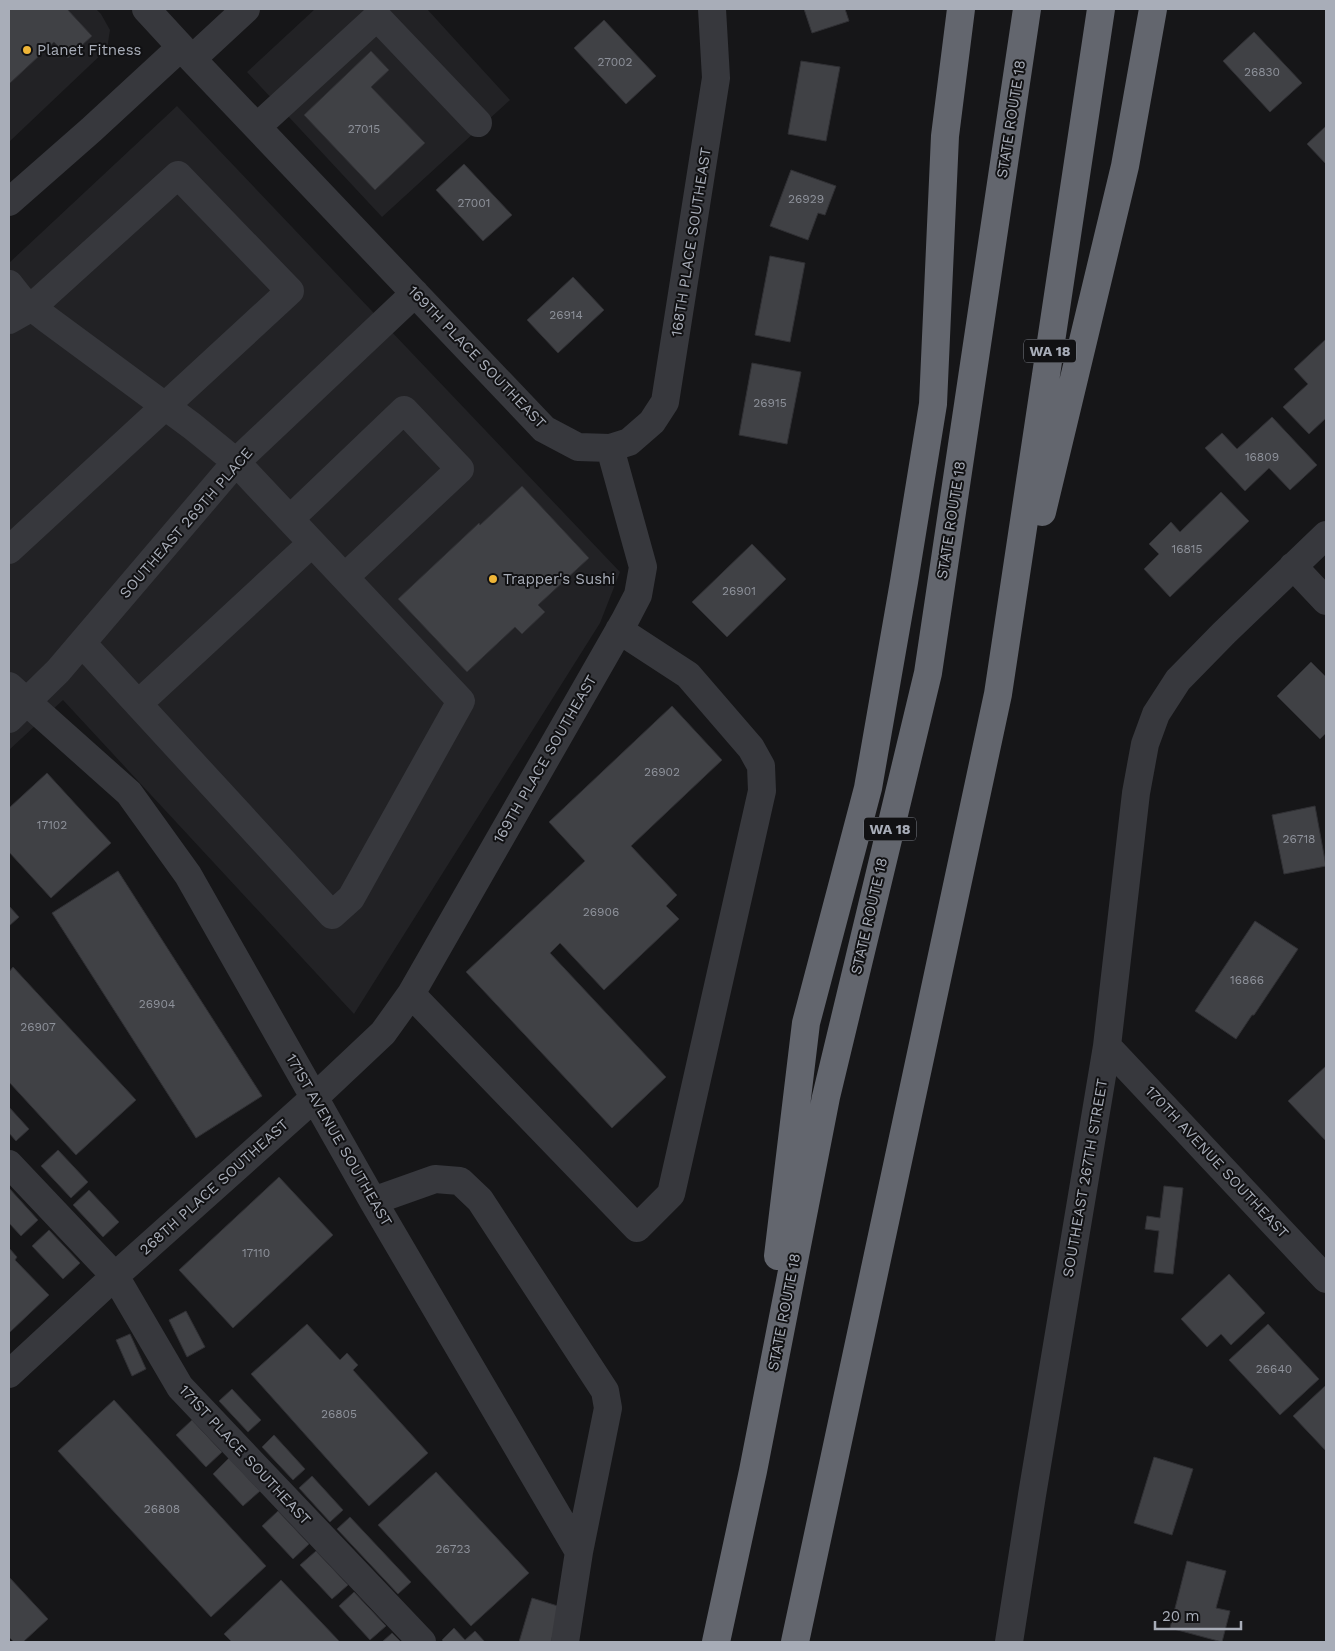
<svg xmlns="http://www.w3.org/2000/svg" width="1335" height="1651" font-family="'Work Sans',sans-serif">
<rect width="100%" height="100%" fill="#161618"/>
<path fill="#222225" d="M9 9H96L101 14 110 30 107 49 9 142Z
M315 9H427L510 100 382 217 247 72Z
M177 106 620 572 600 623 354 1014 63 700 9 750V263Z"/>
<path fill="#404145" stroke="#303034" d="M9 9H67L92 36 68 58 54 42 9 84Z
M804 9H845L849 21 812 33Z
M604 20 656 76 626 104 574 48Z
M1254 32 1302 83 1270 112 1223 61Z
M371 51 389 70 371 87 425 143 375 190 304 115Z
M801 61 840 67 826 141 788 134Z
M1326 126V164L1307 144Z
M464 164 512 215 483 241 436 190Z
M791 170 836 186 825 215 818 213 808 240 770 226Z
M770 256 805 263 790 342 755 335Z
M573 277 604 310 558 353 527 320Z
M1326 339V418L1309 434 1283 407 1308 384 1294 369Z
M752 363 801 372 787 444 739 435Z
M1272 417 1317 465 1290 490 1269 468 1245 491 1205 448 1222 433 1237 449Z
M522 486 589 558 538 605 545 612 522 634 515 627 467 672 398 599 479 523 480 525Z
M1221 492 1249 521 1170 597 1144 569 1159 554 1149 544 1171 522 1180 532Z
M752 544 786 579 727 637 692 602Z
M1311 662 1326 677V733L1320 739 1277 696Z
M672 706 722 760 631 846 677 895 666 906 679 919 604 990 560 943 550 953 666 1077 612 1128 466 972 585 861 549 822Z
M47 773 111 843 51 898 9 852V808Z
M1315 806 1326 866 1284 874 1272 815Z
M118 871 262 1096 196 1138 52 913Z
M9 906 19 917 9 926Z
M1255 921 1298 949 1254 1015H1252L1236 1039 1195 1011Z
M13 967 136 1100 76 1155 9 1082V972Z
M1326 1066V1141L1288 1101Z
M9 1107 29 1129 16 1141 9 1133Z
M58 1150 88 1182 71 1198 41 1166Z
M279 1177 333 1235 233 1328 179 1270Z
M1164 1186 1183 1188 1173 1274 1154 1272 1159 1231 1145 1229 1147 1216 1160 1218Z
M9 1188 38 1220 21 1236 9 1223Z
M89 1190 119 1222 103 1237 73 1205Z
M49 1230 80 1263 63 1279 32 1246Z
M9 1248 17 1257 15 1260 49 1295 9 1333Z
M1229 1274 1265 1313 1231 1345 1221 1334 1207 1347 1181 1319Z
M186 1311 205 1347 187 1357 169 1320Z
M307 1324 340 1360 347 1353 358 1365 353 1370 428 1453 369 1506 251 1374Z
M1268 1324 1319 1379 1280 1415 1229 1360Z
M130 1334 146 1369 132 1376 116 1340Z
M1325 1386 1326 1387V1451L1293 1416Z
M232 1389 261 1420 248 1432 219 1401Z
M114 1400 266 1566 211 1617 58 1451Z
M192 1420 222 1452 206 1467 176 1435Z
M274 1435 305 1469 293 1480 262 1447Z
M1154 1457 1193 1469 1172 1535 1134 1523Z
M229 1458 260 1491 243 1506 213 1474Z
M436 1472 529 1573 471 1626 378 1525Z
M312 1476 343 1510 330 1522 299 1488Z
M278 1511 309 1544 293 1559 262 1526Z
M350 1517 411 1582 398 1594 337 1529Z
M316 1551 348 1585 332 1599 300 1565Z
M1187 1561 1226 1571 1216 1608 1230 1611 1222 1642 1170 1628Z
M9 1577 48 1619 23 1642H14L9 1637Z
M281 1580 340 1642H232L224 1634Z
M354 1592 386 1626 370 1640 339 1606Z
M532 1598 561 1607 551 1642H519Z
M454 1628 465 1640 475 1631 485 1642H444L442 1640Z
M392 1633 401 1642H382Z"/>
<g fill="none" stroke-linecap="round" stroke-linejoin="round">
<path stroke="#37383d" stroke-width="28" d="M146 9 192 59 544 429 578 447 610 448 629 442 652 422 665 402 716 78 712 9
M192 59 246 9
M257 127 377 17 478 123
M9 202 91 130 181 47
M9 284 20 298 47 319 192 426 236 462 461 701 351 898 332 915 82 643
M9 320 32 307 178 175 290 291 9 550
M290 519 404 410 460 469 345 577
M1293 566 1326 601
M9 686 129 793 188 875 373 1201 579 1552 565 1642
M138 704 312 543
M9 719 58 671 236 462 415 293
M411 994 637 1228 671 1194 762 791 761 766 751 748 688 675 619 630
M1107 1046 1326 1279
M9 1164 115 1276 180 1387 422 1642
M373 1201 435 1179 460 1181 480 1200 605 1391 608 1408 579 1552
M9 1374 115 1276 314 1098 383 1033 411 994 625 620 638 595 643 567 610 448
M1009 1642 1032 1495 1107 1046 1136 793 1145 744 1156 714 1178 680 1224 633 1326 535"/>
<path stroke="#63666e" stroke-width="28" d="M1042 512 1125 166 1153 9
M778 1256 806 1023 868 788 904 582 933 404 945 136 961 9
M716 1642 753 1471 826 1097 928 673 1027 9
M795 1642 998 694 1101 9"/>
</g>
<g fill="#efb537" stroke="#111113" stroke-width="2">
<circle cx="27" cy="50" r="5"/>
<circle cx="493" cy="579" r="5"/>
</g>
<g text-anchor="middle" stroke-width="4" stroke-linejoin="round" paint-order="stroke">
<g font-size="12" fill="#8e929b">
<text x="615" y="66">27002</text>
<text x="1262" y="76">26830</text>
<text x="364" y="133">27015</text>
<text x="806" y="203">26929</text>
<text x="474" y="207">27001</text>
<text x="566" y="319">26914</text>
<text x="770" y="407">26915</text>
<text x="1262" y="461">16809</text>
<text x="1187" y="553">16815</text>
<text x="739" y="595">26901</text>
<text x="662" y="776">26902</text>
<text x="52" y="829">17102</text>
<text x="1299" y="843">26718</text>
<text x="601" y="916">26906</text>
<text x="1247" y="984">16866</text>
<text x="157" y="1008">26904</text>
<text x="38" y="1031">26907</text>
<text x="256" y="1257">17110</text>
<text x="1274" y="1373">26640</text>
<text x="339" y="1418">26805</text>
<text x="162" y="1513">26808</text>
<text x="453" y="1553">26723</text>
</g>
<g fill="#111113" stroke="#7b7e86" stroke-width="1">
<rect x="1024" y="339.5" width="52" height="23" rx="4"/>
<rect x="864" y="817.5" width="52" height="23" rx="4"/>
</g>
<g font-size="14" font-weight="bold" fill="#a8adb8">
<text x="1050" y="356">WA 18</text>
<text x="890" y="834">WA 18</text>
</g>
<g font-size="15" fill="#a8adb8" stroke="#111113" text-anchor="start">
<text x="37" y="55">Planet Fitness</text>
<text x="503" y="584">Trapper's Sushi</text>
</g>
<g font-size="15" fill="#a8adb8" stroke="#111113">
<text transform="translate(1011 119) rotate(-81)" y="5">STATE ROUTE 18</text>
<text transform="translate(691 242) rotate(-81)" y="5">168TH PLACE SOUTHEAST</text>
<text transform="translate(477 357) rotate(46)" y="5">169TH PLACE SOUTHEAST</text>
<text transform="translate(951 520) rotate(-81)" y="5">STATE ROUTE 18</text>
<text transform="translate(186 523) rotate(-49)" y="5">SOUTHEAST 269TH PLACE</text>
<text transform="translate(545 759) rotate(-60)" y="5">169TH PLACE SOUTHEAST</text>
<text transform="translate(869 916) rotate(-77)" y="5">STATE ROUTE 18</text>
<text transform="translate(339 1140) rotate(60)" y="5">171ST AVENUE SOUTHEAST</text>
<text transform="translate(1217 1162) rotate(47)" y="5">170TH AVENUE SOUTHEAST</text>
<text transform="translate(1085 1178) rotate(-80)" y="5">SOUTHEAST 267TH STREET</text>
<text transform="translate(214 1187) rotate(-42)" y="5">268TH PLACE SOUTHEAST</text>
<text transform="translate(784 1312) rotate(-79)" y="5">STATE ROUTE 18</text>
<text transform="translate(245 1455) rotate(47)" y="5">171ST PLACE SOUTHEAST</text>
</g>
</g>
<rect width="1335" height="1651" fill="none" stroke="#a8adb8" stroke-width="20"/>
<path d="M1155 1621v8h86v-8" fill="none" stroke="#a8adb8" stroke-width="2.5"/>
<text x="1162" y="1621" font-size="15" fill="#a8adb8" stroke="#111113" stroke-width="4" paint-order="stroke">20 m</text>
</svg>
